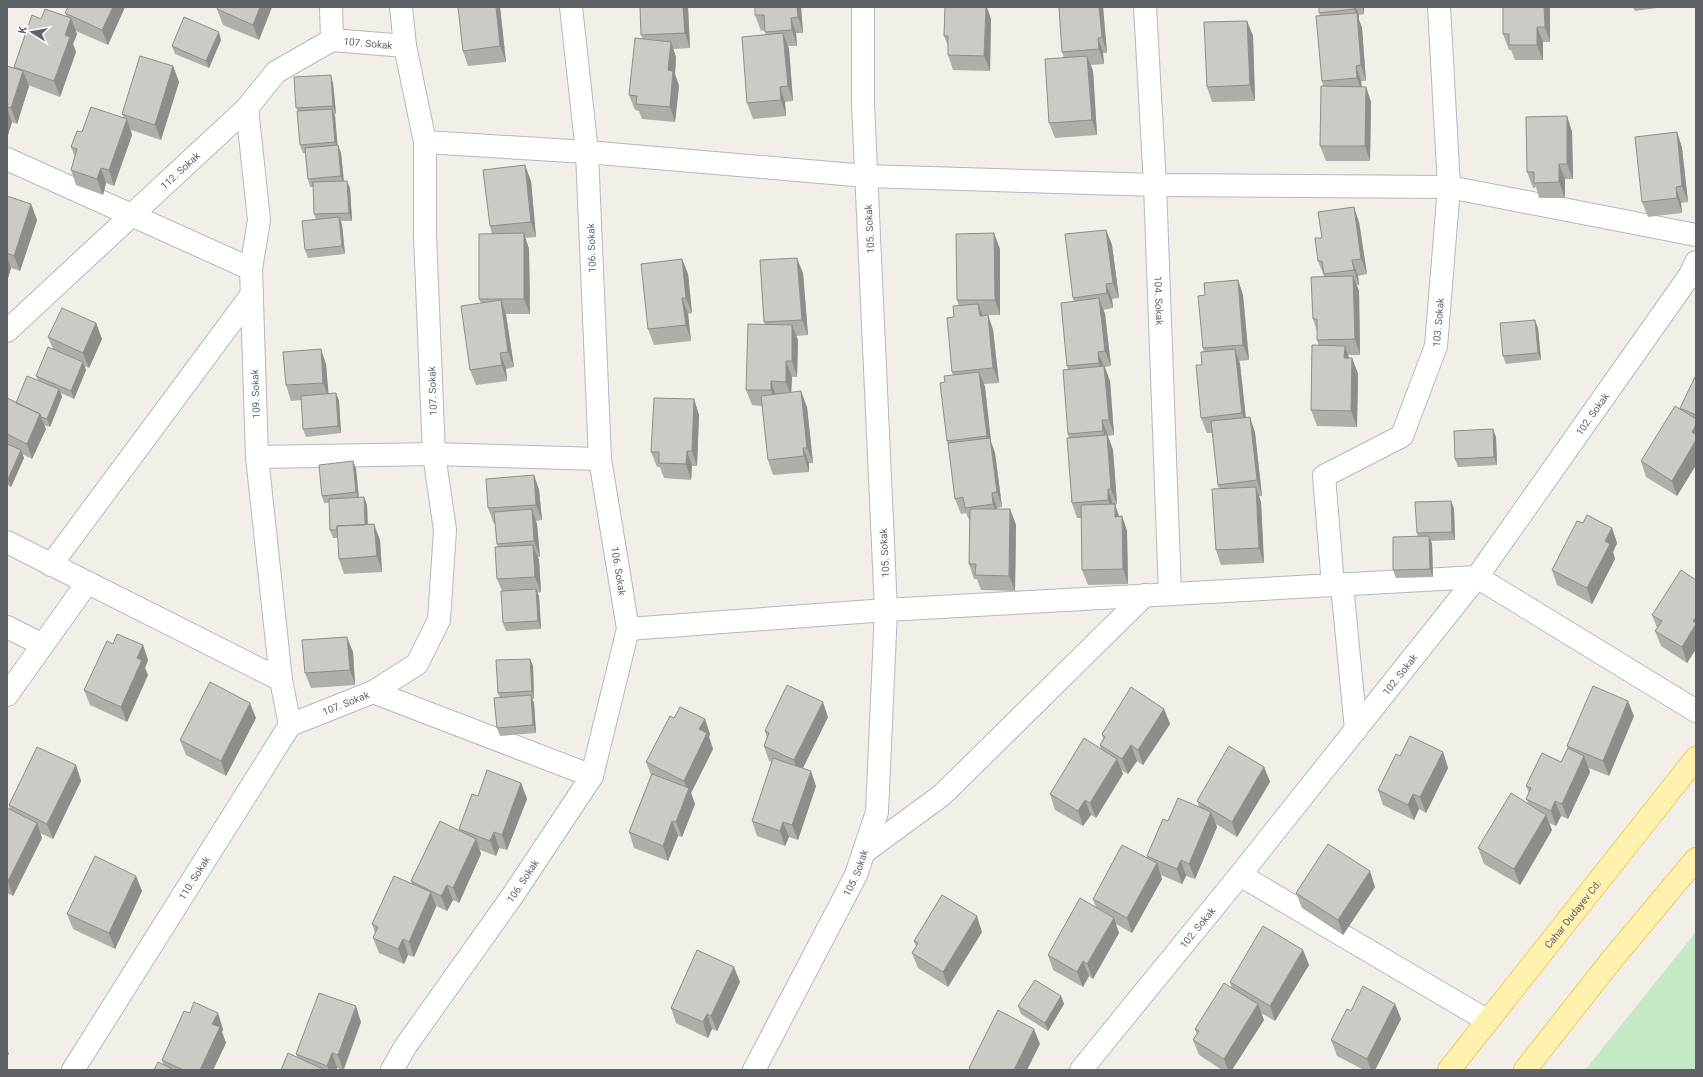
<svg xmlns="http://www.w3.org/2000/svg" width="1703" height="1077" font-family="Roboto,sans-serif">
<rect width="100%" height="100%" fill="#f1efe8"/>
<path fill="#c5e8c5" d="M1696 932V1070H1585Z"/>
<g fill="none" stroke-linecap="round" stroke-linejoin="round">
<g stroke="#b5b8bc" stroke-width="24">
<g id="minor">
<path d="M331 7 332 40"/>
<path d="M401 7 405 46"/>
<path id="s1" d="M1145 7 1155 185 1170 594"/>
<path d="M425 142 587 152 866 176 1155 185 1449 187 1696 235"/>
<path d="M7 159 251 269"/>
<path id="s2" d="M7 331 247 108 276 72 332 40"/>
<path d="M257 457 434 454 600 459"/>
<path d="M7 542 281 680"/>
<path d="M51 565 252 294"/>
<path id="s3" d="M1333 585 1324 476 1402 436 1436 346 1449 187 1439 7"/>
<path d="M1342 585 1356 730"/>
<path d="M7 627 43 645"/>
<path d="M628 629 886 610 1477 577 1696 711"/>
<path d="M373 692 592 776"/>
<path d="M7 695 87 583"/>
<path id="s4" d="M290 725 373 692 417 664 439 620 445 530 434 454 425 236V142L405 46 332 40"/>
<path d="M863 853 942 795 1145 595"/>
<path d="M1240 875 1488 1021"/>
<path id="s5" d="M73 1070 290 725 281 680 257 457 251 269 259 220 247 108"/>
<path id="s6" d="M392 1070 405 1047 513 895 592 776 628 629 600 459 587 152 571 7"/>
<path id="s7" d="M754 1070 856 875 877 812 886 610 863 104V7"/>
<path id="s8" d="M1081 1070 1240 875 1477 577 1690 275 1696 262"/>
</g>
</g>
<g stroke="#f2c960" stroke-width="24">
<g id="major">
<path id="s9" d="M1449 1070 1696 758"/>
<path d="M1525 1070 1610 962 1696 859"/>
</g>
</g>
<use href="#minor" stroke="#fff" stroke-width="22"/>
<use href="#major" stroke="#fff2af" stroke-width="22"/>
</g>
<path fill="#afaea9" d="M125 7 108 45 76 31 77 34 73 44 76 52 60 97 28 85 29 86 17 124 12 122 7 138V66L15 68 14 67 41 19 67 17 65 13Z
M272 7 259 40 223 25 217 9Z
M458 7H500L506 62 468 66 463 51Z
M640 7H688L690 48 673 49 676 57 675 74 679 86 675 122 642 119 639 111 635 110 629 95 643 39 641 35Z
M755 7H801L803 33H796L797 46H788L789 49 793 101 785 102 786 116 753 119 747 103 766 35 765 30 761 31 755 15Z
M1059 7H1103L1107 53H1103L1104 64 1091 65 1093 71 1097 135 1055 138 1049 123 1064 58 1062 52Z
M1319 7H1364V14L1359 15V20L1362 28 1366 81H1361L1362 87H1366L1371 102 1370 161H1326L1320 146 1323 86 1322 81 1320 16Z
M1503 7H1550V42H1543V60H1515L1511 50H1509L1503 34Z
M1633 7H1657V8L1635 11Z
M991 19 990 71 953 70 948 55V46L944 36Z
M1247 21 1253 36 1255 101 1212 102 1207 87Z
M221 40 209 68 175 54 172 46Z
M173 66 179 82 161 140 131 130 132 135 114 186 106 183 103 195 76 185 71 170 75 157 71 147 82 132 124 118 122 114Z
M333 83 336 114H334L335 116 337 145H338L341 153 344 181 350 188 352 221H341L342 225 345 254 308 258 305 250 316 219 314 214 313 187H310L308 179 305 153H303L300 145 298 111 296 108Z
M1567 116 1572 132 1573 179H1565V198H1539L1536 187 1533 188 1527 172Z
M1677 132 1682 148 1688 202 1681 203 1682 213 1648 217 1642 202Z
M531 181 536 237 525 238 529 249 530 314H506L514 367 506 369 507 381 476 385 470 370 481 303 479 299 492 234 490 226Z
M7 196 31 204 37 220 20 271 11 268 8 278H7Z
M1359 222 1367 274 1358 276 1359 285H1357L1359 291 1360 355H1348L1349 358H1352L1358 374 1357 427 1317 426 1311 410 1319 346 1317 340V331L1313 319 1325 277 1324 276 1318 261 1322 238Z
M1106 230 1112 245 1119 298 1112 299 1113 308 1103 310 1105 314 1111 366 1105 367 1110 381 1114 435 1108 436 1113 450 1117 504 1115 505 1119 516H1122L1127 531 1128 584 1088 585 1082 570 1081 518H1077L1072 503 1069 438 1068 434V369L1067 366 1074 301 1073 298Z
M1000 249V315H988L993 330 999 383 984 384 985 387 991 442 995 453 1002 507 997 508V509H1010L1016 525 1015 591 981 590 977 579H974L969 564 970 522 966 513 961 514 955 499 949 447 947 441 945 382 953 375 952 372 954 317 959 306 957 300Z
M682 259 688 274 692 313 688 314 691 341 654 345 648 329Z
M803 273 808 335 796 336 798 340 797 377H792L791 392 807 407 813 463H809V472L773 475 768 460 762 406 752 405 746 390 765 324 764 322Z
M1238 280 1243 295 1249 360 1239 361 1240 364 1246 418 1250 417 1255 433 1262 496H1259L1261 502 1264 563 1221 565 1216 550 1219 489 1218 485 1212 433H1207L1201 418 1202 365 1204 352 1203 348 1205 295Z
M96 323 102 339 89 368 85 366 86 370 74 399 61 393 62 397 50 427 44 425 46 429 32 459 22 454 24 458 11 487 7 485V398L16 403 38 380 36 376 53 349 48 337Z
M1538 328 1541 360 1506 364 1503 356Z
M326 364 328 394 336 393 339 401 341 433 306 437 303 429 301 400 291 401 286 385Z
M1696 375V465L1677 496 1646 477 1641 461 1681 410 1680 408Z
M694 399 699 415 697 466H692L691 480 664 478 660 467H657L651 452Z
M1496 437 1497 465 1458 467 1455 459Z
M353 461 356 469 359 498 364 497 367 505 368 525 380 540 382 572 344 574 339 559 338 538H333L330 530 329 503H324L322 496Z
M534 475 539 490 542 520 536 521 537 524 540 557H538L539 560 541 592 537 593 539 596 541 629 506 631 503 623 502 591 497 579 498 547 497 544 495 524H494L488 508Z
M1451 501 1454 509 1455 540 1431 541 1432 544 1433 577 1396 578 1393 570 1418 537 1417 533Z
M1583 523 1612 528 1617 543 1613 552 1615 559 1592 604 1557 585 1552 570Z
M1696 580V649L1687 663 1661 646 1655 631 1657 628 1652 615Z
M113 644 143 645 148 660 145 668 148 675 127 722 90 705 84 690Z
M353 652 355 685 311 688 305 673Z
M530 659 533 666 534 699H532L534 703 536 733 500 736 497 728 500 698 498 693Z
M1164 709 1170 724 1143 765 1137 761 1128 774 1121 770 1123 774 1096 818 1091 815 1083 826 1055 810 1050 794 1101 749 1100 745 1103 739 1102 734Z
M1634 716 1609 776 1589 768 1590 772 1568 819 1561 816 1556 826 1549 823 1552 830 1520 885 1484 864 1478 848 1528 803 1526 799 1529 793 1526 786 1561 762 1568 749 1567 746Z
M828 717 803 768 816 786 798 840 789 837 785 846 757 836 752 821 772 762 769 761 764 746 767 738 765 731Z
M256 718 226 776 186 755 180 740Z
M710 734 709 737 713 749 691 793 695 804 682 837 678 836 668 861 634 848 629 832 651 775 646 762Z
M1443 752 1448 768 1426 813 1419 809 1414 820 1383 805 1378 790 1400 756Z
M76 765 81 781 53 839 40 833 42 838 13 896 7 893V808L10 810 9 805Z
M1264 767 1270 782 1237 837 1216 824 1217 827 1195 879 1186 876 1182 884 1161 875 1162 879 1132 933 1116 924 1119 933 1093 979 1089 976 1083 987 1053 970 1048 955 1096 908 1093 899 1148 859 1147 856 1168 821 1199 806 1197 801Z
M521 783 527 799 507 850 499 848 496 856 480 850 481 854 459 903 453 900 447 911 436 906V907L414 957 408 955 404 964 379 953 373 938 375 933 372 924 412 884 411 881 460 831 459 829 478 796Z
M136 876 142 891 115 949 73 929 67 914Z
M1375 887 1343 935 1302 908 1296 893Z
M982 932 948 987 918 968 912 953 916 946 914 941Z
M1303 950 1309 965 1275 1021 1261 1013 1264 1020 1232 1070H1222L1199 1055 1193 1040 1197 1034 1195 1029 1232 988 1230 982Z
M740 982 717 1031 712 1029 708 1038 676 1023 671 1008Z
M1061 996 1064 1004 1048 1031 1021 1014 1018 1006Z
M1395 1004 1401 1019 1375 1070H1364L1337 1056 1331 1040 1351 1011Z
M361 1022 344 1070 337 1068V1070H281L297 1057 296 1054Z
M223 1029 222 1032 226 1043 213 1070H154L163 1064 162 1060Z"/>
<path fill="#8f8d8a" d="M113 7H125L108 45 102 30Z
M260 7H272L259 40 253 25Z
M496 7H500L506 62 500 46Z
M683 7H688L690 48 685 33Z
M797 7H801L803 33 798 17Z
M986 7H987L991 19 990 71 984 56Z
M1099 7H1103L1107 53 1102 37Z
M1354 7H1356L1359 15V20L1362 28 1366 81 1361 65 1357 17Z
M1362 7H1364V14Z
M1544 7H1550V42L1545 27Z
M71 18 77 34 73 44 76 52 60 97 54 81 65 35Z
M791 18 796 33 797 46 792 30Z
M1247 21 1253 36 1255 101 1250 85Z
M1537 27 1543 42V60L1537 45Z
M219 32 221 40 209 68 206 61Z
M783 33 789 49 793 101 788 86Z
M1098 38 1103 53 1104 64 1099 49Z
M671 42 676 57 675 74 679 86 675 122 670 107 668 70Z
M1087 56 1093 71 1097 135 1092 120Z
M173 66 179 82 161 140 155 125Z
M1356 66 1361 81 1362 93 1357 78Z
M23 71 29 86 17 124 11 108Z
M331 75 333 83 336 114 333 106Z
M780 87 785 102 786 116 781 100Z
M1366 87 1371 102 1370 161 1365 146Z
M7 109 12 122 7 138Z
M332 109 335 116 338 150 335 142Z
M1567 116 1572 132 1573 179 1567 164Z
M127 119 132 135 114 186 109 170Z
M1677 132 1682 148 1688 202 1682 186Z
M338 145 341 153 344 184 341 176Z
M1559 164 1565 179V198L1559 182Z
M525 165 531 181 536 237 531 222Z
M101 168 106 183 103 195 97 179Z
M347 181 350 188 352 221 349 213Z
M1676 187 1681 203 1682 213 1677 198Z
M31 204 37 220 20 271 14 256Z
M1354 207 1359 222 1367 274 1361 259Z
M339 217 342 225 345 254 342 246Z
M1106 230 1112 245 1119 298 1113 283Z
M524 233 529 249 530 314 524 299Z
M994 233 1000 249V315L995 300Z
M7 257 11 268 8 278 7 277Z
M797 258 803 273 808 335 802 320Z
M682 259 688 274 692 313 686 298Z
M1352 260 1358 276 1359 285 1354 270Z
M1353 276 1359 291 1360 355 1355 339Z
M1238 280 1243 295 1249 360 1243 345Z
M1106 284 1112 299 1113 308 1107 293Z
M682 298 688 314 691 341 686 325Z
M1099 298 1105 314 1111 366 1105 351Z
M501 300 506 315 514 367 508 352Z
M978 304 984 319 980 316Z
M988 315 993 330 999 383 993 368Z
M1535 320 1538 328 1541 360 1538 353Z
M96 323 102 339 89 368 83 353Z
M792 325 798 340 797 377 792 361Z
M1345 346 1350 361 1344 358Z
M321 349 326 364 329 398 323 383Z
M1235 349 1240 364 1247 429 1242 413Z
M1098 352 1104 367V378L1099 363Z
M500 353 506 369 507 381 502 365Z
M1352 358 1358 374 1357 427 1351 411Z
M786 361 792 377 791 397 786 382Z
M83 362 86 370 74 399 71 391Z
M1104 366 1110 381 1114 435 1109 420Z
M979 372 985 387 991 442 995 453 1002 507 997 492 991 447 987 436Z
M771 381 776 396V406L771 390Z
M59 389 62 397 50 427 47 419Z
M801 391 807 407 813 463 807 448Z
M336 393 339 401 341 433 338 426Z
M694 399 699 415 697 466 692 451Z
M40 414 46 429 32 459 27 444Z
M1250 417 1255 433 1262 496 1257 480Z
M1102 420 1113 450 1117 504 1111 489 1108 444 1103 431Z
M1696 425V465L1677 496 1672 481 1692 432Z
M1493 429 1496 437 1497 465 1494 457Z
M803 448 809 463V472L804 456Z
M21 450 24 458 11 487 8 479Z
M687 451 692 466 691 480 686 464Z
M353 461 356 469 359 500 356 492Z
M534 475 539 490 542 520 536 505Z
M1256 487 1261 502 1264 563 1259 548Z
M1108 489 1113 505 1114 515 1108 500Z
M992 493 997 508 998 520 993 504Z
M364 497 367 505 368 536 366 529Z
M1451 501 1454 509 1455 540 1452 532Z
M1115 504 1120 520 1115 517Z
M532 509 537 524 540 557 534 541Z
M1010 509 1016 525 1015 591 1009 576Z
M1122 516 1127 531 1128 584 1123 569Z
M374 524 380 540 382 572 377 556Z
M1612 528 1617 543 1613 552 1615 559 1592 604 1587 588 1605 541Z
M1429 536 1432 544 1433 577 1430 569Z
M533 545 539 560 541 592 535 577Z
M536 589 539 596 541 629 538 621Z
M1696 617V649L1687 663 1682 647 1693 621Z
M347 637 353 652 355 685 350 670Z
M143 645 148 660 145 668 148 675 127 722 121 707 137 658Z
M530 659 533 666 534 699 532 691Z
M531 695 534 703 536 733 533 725Z
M1628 701 1634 716 1609 776 1603 761Z
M823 702 828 717 799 776 794 760Z
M250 703 256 718 226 776 221 761Z
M1164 709 1170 724 1143 765 1138 750Z
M705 719 710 734 709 737 713 749 691 793 695 804 682 837 676 822 688 792 684 781 699 729Z
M1131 745 1137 761 1128 774 1122 759Z
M1443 752 1448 768 1426 813 1420 797Z
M1584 756 1590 772 1568 819 1562 804Z
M1117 759 1123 774 1096 818 1090 803Z
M76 765 81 781 53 839 47 824Z
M1264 767 1270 782 1237 837 1232 822Z
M811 771 816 786 798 840 792 825Z
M521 783 527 799 507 850 502 835Z
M1413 794 1419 809 1414 820 1408 805Z
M1085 800 1091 815 1083 826 1078 811Z
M1555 801 1561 816 1556 826 1551 811Z
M1211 812 1217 827 1195 879 1189 864Z
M1546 815 1552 830 1520 885 1514 869Z
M672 821 678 836 668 861 663 846Z
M783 822 789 837 785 846 780 831Z
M37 823 42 838 13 896 8 881Z
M494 832 499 848 496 856 490 841Z
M476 839 481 854 459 903 453 888Z
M1181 860 1186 876 1182 884 1177 869Z
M1157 863 1162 879 1132 933 1127 918Z
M1370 871 1375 887 1343 935 1338 920Z
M136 876 142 891 115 949 109 933Z
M447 885 453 900 447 911 441 896Z
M431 892 436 907 414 957 409 942Z
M977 916 982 932 948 987 943 972Z
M1114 918 1119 933 1093 979 1087 964Z
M403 939 408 955 404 964 398 949Z
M1303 950 1309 965 1275 1021 1270 1006Z
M1083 961 1089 976 1083 987 1077 972Z
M734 967 740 982 717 1031 711 1016Z
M1061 996 1064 1004 1048 1031 1045 1023Z
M1258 1004 1264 1020 1232 1070H1228L1224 1059Z
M1395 1004 1401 1019 1375 1070H1371L1367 1059Z
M356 1006 361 1022 343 1070 338 1055Z
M218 1013 223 1029 222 1032 226 1043 213 1070H200L212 1024Z
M707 1014 712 1029 708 1038 703 1022Z
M1034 1029 1040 1044 1027 1070H1014Z
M7 1049 9 1054 7 1057Z
M332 1053 337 1068V1070H329L327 1066Z"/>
<path fill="#cccac5" stroke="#8f8d8a" d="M68 7H113L102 30 65 13Z
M218 7H260L253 25 217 9Z
M458 7H496L500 46 463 51Z
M640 7H683L685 33 641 35Z
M755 7H797L798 17 791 18 792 30 765 32 764 15H755Z
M945 7H986L984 56 948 55V36H944Z
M1059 7H1099L1102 37 1098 38 1099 49 1062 52Z
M1319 7H1354V9L1319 13Z
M1503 7H1544L1545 27H1537V45H1509V34H1503Z
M45 9 71 18 65 35 70 37 54 81 14 67 32 15 41 19Z
M1357 13 1361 65 1356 66 1357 78 1322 81 1316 16Z
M184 17 219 32 206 61 172 46Z
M1247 21 1250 85 1207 87 1204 22Z
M783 33 788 86 780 87 781 100 747 103 742 37Z
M635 38 671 42 668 70 673 71 670 107 636 104 637 96 629 95Z
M140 56 173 66 155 125 122 114Z
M1087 56 1092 120 1049 123 1045 59Z
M7 66 23 71 11 108 7 107Z
M331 75 333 106 296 108 294 77Z
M1321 86 1366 87 1365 146H1320Z
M91 107 127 119 109 170 101 168 97 179 71 170 77 149 71 147 77 131 82 132Z
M332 109 335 142 300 145 297 111Z
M1567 116V164H1559V182L1534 183V172H1527L1526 117Z
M1677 132 1682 186 1676 187 1677 198 1642 202 1635 137Z
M338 145 341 176 308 179 305 148Z
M525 165 531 222 490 226 483 170Z
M347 181 349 213 314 214 313 182Z
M7 196 31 204 14 256 7 253Z
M1354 207 1361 259 1352 260 1354 270 1324 274 1322 261H1318L1315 238H1322L1318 212Z
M339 217 342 246 305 250 302 221Z
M1106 230 1113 283 1106 284 1107 293 1073 298 1065 234Z
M524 233V299H479V234Z
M994 233 995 300H957L956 234Z
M797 258 802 320 764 322 760 260Z
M682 259 686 298H682L686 325 648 329 641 264Z
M1353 276 1355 339 1317 340V319H1313L1311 277Z
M1238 280 1243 345 1203 348 1198 296 1205 295 1204 283Z
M1099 298 1105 351 1098 352 1099 363 1067 366 1061 303Z
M501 300 508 352 500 353 502 365 470 370 461 306Z
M978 304 980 316 988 315 993 368 952 372 947 318 954 317 953 306Z
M62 308 96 323 83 353 48 337Z
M1535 320 1538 353 1503 356 1500 323Z
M748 324 792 325V361H786V382L771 381V390H746Z
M1312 345 1345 346 1344 358H1352L1351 411 1311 410Z
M48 347 83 362 71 391 36 376Z
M321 349 323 383 286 385 283 352Z
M1235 349 1242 413 1201 418 1196 365H1202L1201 352Z
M1104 366 1109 420H1102L1103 431 1068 434 1063 370Z
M979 372 987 436 947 441 940 383 945 382 944 376Z
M1696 375V415L1680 408Z
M27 376 59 389 47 419 41 417 40 414 16 403Z
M801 391 807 448H803L804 456 768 460 761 396Z
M336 393 338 426 303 429 301 396Z
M7 398 40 414 27 444 7 434Z
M654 398 694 399 692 451H687L686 464 659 463V452H651Z
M1675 406 1696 419V425L1692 432 1696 435V440L1672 481 1641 461Z
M1250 417 1257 480 1218 485 1211 421Z
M1493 429 1494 457 1455 459 1454 431Z
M1107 435 1111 489H1108V500L1072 503 1067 438Z
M990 438 997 492 992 493 993 504 965 508 963 497 955 499 948 443Z
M7 444 21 450 8 479H7Z
M353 461 356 492 322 496 319 465Z
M534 475 536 505 488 508 486 479Z
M1256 487 1259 548 1216 550 1212 489Z
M364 497 365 525 337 526V530H330L329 499Z
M1451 501 1452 532 1417 533 1415 502Z
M1115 504V517L1122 516 1123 569 1082 570 1081 505Z
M532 509 534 541 497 544 494 512Z
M970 509H1010L1009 576 975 575 976 564H969Z
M1587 515 1612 528 1605 541 1610 544 1587 588 1552 570 1577 521 1583 523Z
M374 524 377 556 339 559 337 526Z
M1429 536 1430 569 1393 570V537Z
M533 545 535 577 497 579 495 547Z
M1681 570 1696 580V617L1693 621 1696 623V624L1682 647 1655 631 1662 621 1652 615Z
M536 589 538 621 503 623 501 591Z
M117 634 143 645 137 658 142 660 121 707 84 690 107 641 113 644Z
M347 637 350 670 305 673 302 640Z
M530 659 532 691 498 693 496 660Z
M210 682 250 703 221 761 180 740Z
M787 685 823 702 794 760 764 746 769 733 765 731Z
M1593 686 1628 701 1603 761 1567 746Z
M1131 687 1164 709 1138 750 1131 745 1122 759 1100 745 1105 737 1102 734Z
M531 695 533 725 497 728 494 698Z
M680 707 705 719 699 729 707 733 684 781 646 762 670 716 674 718Z
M1410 736 1443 752 1420 797 1413 794 1408 805 1378 790 1396 754 1400 756Z
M1084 738 1117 759 1090 803 1085 800 1078 811 1050 794Z
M1229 746 1264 767 1232 822 1197 801Z
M37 747 76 765 47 824 9 805Z
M1568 748 1584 756 1562 804 1555 801 1551 811 1526 799 1531 788 1526 786 1542 753 1561 762Z
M773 758 811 771 792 825 783 822 780 831 752 821Z
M487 770 521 783 502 835 494 832 490 841 459 829 472 794 478 796Z
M652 774 689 788 676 822 672 821 663 846 629 832Z
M1511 793 1546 815 1514 869 1478 848Z
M1178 798 1211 812 1189 864 1181 860 1177 869 1147 856 1163 819 1168 821Z
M7 808 37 823 8 881H7Z
M440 821 476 839 453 888 447 885 441 896 411 881Z
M1328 844 1370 871 1338 920 1296 893Z
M1122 845 1157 863 1127 918 1093 899Z
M95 856 136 876 109 933 67 914Z
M394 876 431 892 409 942 403 939 398 949 373 938 378 927 372 924Z
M942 895 977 916 943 972 912 953 918 943 914 941Z
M1080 898 1114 918 1087 964 1083 961 1077 972 1048 955Z
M1263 926 1303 950 1270 1006 1230 982Z
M697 950 734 967 711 1016 707 1014 703 1022 671 1008Z
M1035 980 1061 996 1045 1023 1018 1006Z
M1224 983 1258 1004 1224 1059 1193 1040 1199 1031 1195 1029Z
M1363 986 1395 1004 1367 1059 1331 1040 1347 1009 1351 1011Z
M319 993 356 1006 338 1055 332 1053 327 1066 296 1054Z
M194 1002 218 1013 212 1024 220 1027 200 1070H183L162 1060 184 1011 190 1013Z
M998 1010 1034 1029 1014 1070H972L969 1068Z
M288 1053 325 1070H281Z
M158 1062 174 1070H154Z"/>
<g text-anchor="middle" stroke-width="3.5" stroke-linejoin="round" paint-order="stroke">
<g font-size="10" fill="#5f6368" stroke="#fff">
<text transform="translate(368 43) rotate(5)" y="4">107. Sokak</text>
<text dy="4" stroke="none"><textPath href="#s2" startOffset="236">112. Sokak</textPath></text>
<text transform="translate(869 229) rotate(-93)" y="4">105. Sokak</text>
<text transform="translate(591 248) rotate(-92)" y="4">106. Sokak</text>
<text dy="4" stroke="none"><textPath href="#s1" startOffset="294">104. Sokak</textPath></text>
<text dy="4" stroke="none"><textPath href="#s3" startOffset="317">103. Sokak</textPath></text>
<text transform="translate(432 391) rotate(-92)" y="4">107. Sokak</text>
<text transform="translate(255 394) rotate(-92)" y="4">109. Sokak</text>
<text dy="4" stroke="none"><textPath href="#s8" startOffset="832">102. Sokak</textPath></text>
<text transform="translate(884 553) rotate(-93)" y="4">105. Sokak</text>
<text transform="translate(619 571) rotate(81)" y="4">106. Sokak</text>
<text dy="4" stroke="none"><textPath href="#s8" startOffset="508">102. Sokak</textPath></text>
<text dy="4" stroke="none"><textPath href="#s4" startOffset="60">107. Sokak</textPath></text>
<text dy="4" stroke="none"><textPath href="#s7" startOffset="222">105. Sokak</textPath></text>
<text dy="4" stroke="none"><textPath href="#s5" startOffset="227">110. Sokak</textPath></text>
<text dy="4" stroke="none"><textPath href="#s6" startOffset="230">106. Sokak</textPath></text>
<text dy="4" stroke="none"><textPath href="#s9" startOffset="199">Cahar Dudayev Cd.</textPath></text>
<text dy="4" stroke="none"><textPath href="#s8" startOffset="184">102. Sokak</textPath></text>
</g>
</g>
<rect width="1703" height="1077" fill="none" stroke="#5f6368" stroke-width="16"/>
<g transform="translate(32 32) rotate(281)" stroke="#ffffff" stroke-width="3" paint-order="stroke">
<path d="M0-3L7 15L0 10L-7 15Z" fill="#5f6368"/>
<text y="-6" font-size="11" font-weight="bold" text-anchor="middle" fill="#5f6368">K</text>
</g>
</svg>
